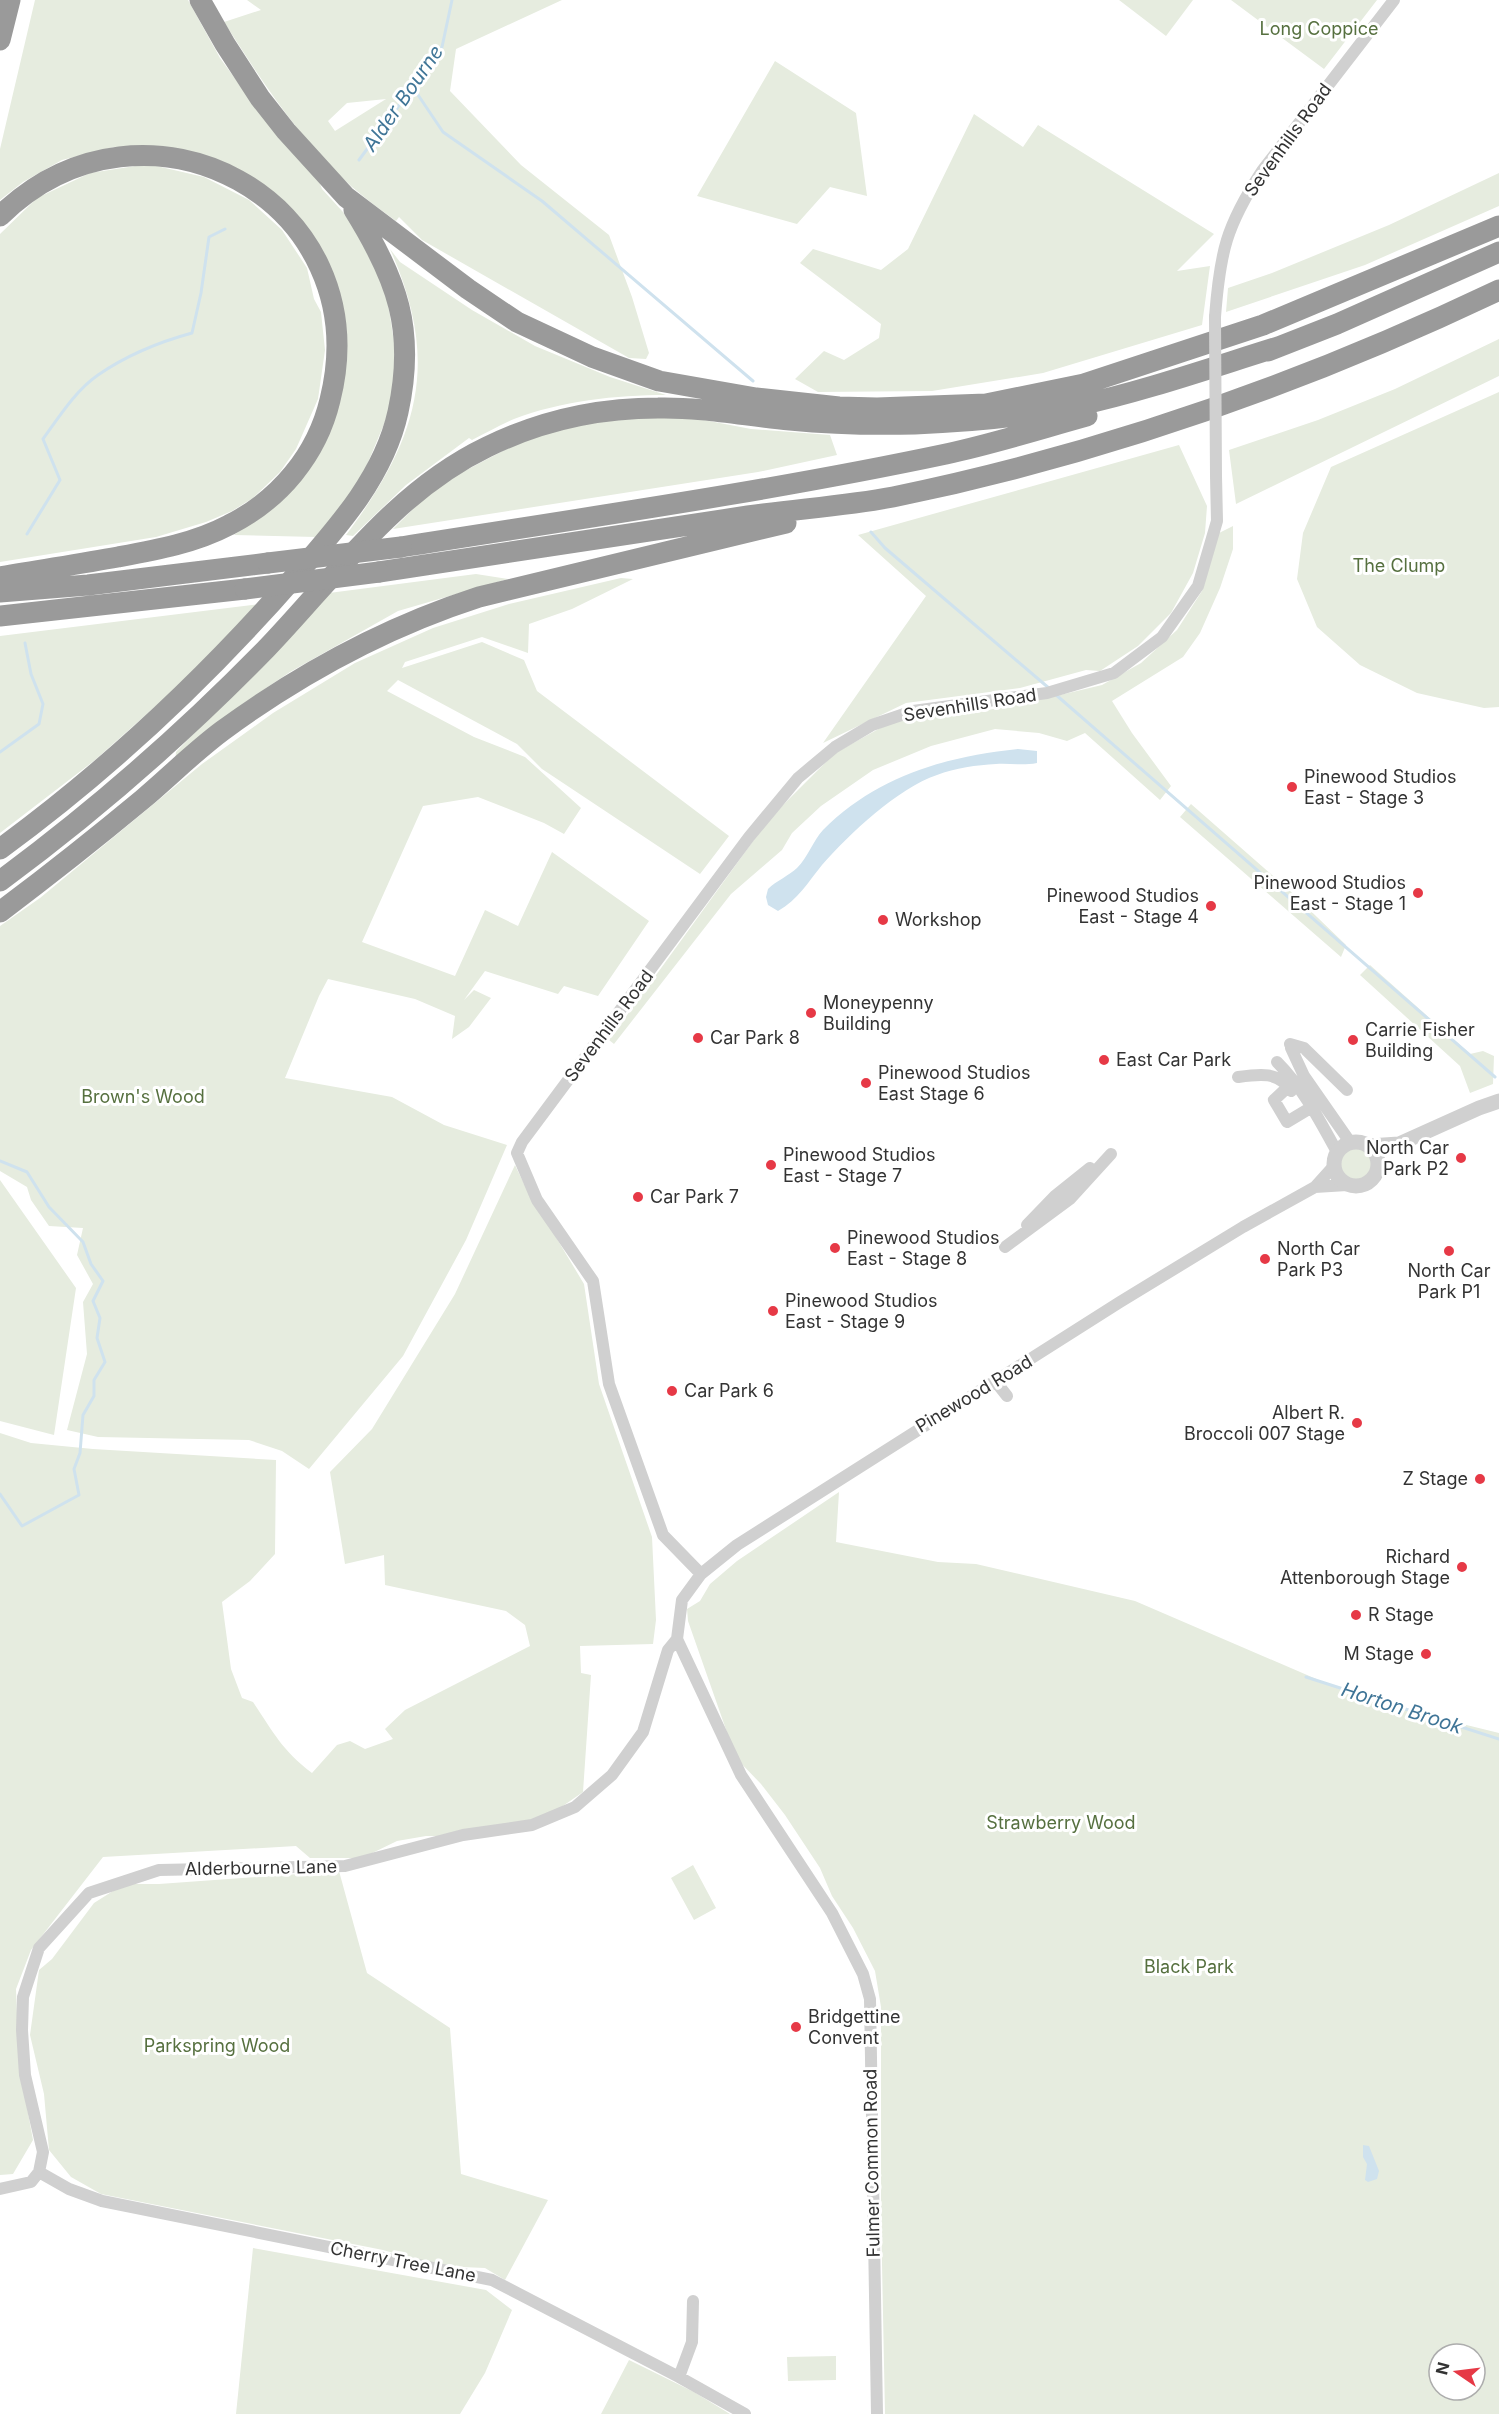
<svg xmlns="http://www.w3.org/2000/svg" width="1499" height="2414" font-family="Inter,sans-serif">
<rect width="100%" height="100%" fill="#fff"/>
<path fill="#e6ecdf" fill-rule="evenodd" d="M35 0H188L220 58 266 121 317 176 322 189 343 212 361 238 385 283 396 355 392 405 359 484 316 537 234 535 278 503 338 402 344 369 345 331 289 209 255 180 207 156 161 146 114 147 62 160 23 182 0 200V149Z
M247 0H562L456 49 450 91 521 165 609 235 632 297 649 353 646 359 629 358 422 240 399 217 396 221C381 210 366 199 352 187 300 140 261 80 224 22L261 10ZM386 99 335 131 328 121 347 103Z
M1119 0H1193L1166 36Z
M1231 0H1377L1324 69Z
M775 61 856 113 867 196 830 187 797 224 697 196Z
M974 114 1023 147 1038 125 1214 234 1177 271 1210 266 1202 325 1043 373 932 391 818 392 795 379 824 351 844 360 879 338 881 324 800 263 813 249 881 270 908 249Z
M148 164 204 177 249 200 282 230 307 268 314 299 321 312 325 350 318 399 296 449 280 472 253 498 232 511 206 522 156 537 0 562V234L37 198 90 173Z
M1499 173V206L1365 265 1226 312 1228 288 1272 273 1389 225Z
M390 249 400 262 472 310 535 346 610 377 666 395C616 395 561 401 514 419 500 425 486 433 472 440L469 438 406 485 353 536 346 535C419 438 441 363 390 249Z
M1499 339V376L1236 504 1229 450 1318 420 1395 389Z
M1499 392V707L1484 708 1417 693 1360 665 1317 627 1297 579 1303 533 1331 467Z
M683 416 751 429 830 435 837 455 758 472 393 529 429 493 455 476 535 434 607 418Z
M1179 445 1207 506 1205 533 1193 573 1171 613 1138 646 1100 671 1086 670 1020 688 906 703 823 743 926 596 858 535Z
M1233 526V549L1220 588 1200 633 1183 657 1112 701 1132 733 1171 786 1160 800 1085 733 1067 741 1039 733 995 729 931 746 873 770 821 806 792 833 782 850 731 894 614 1044 609 1040 769 819 835 753 884 726 920 712 984 711 1060 695 1102 685 1141 663 1177 630 1202 591 1219 533Z
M476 574 508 579 398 611 290 672 244 703 175 762 176 752 329 593Z
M621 578 633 579 572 609 529 624 528 653 482 637 405 662 402 668 482 642 524 660 537 691 729 836 700 874 542 769 517 744 398 680 387 691 474 737 525 757 581 808 564 834 544 823 478 797 423 806 362 942 455 976 485 910 518 926 552 852 649 921 598 996 564 986 558 994 485 971 464 1000 474 990 491 998 469 1027 452 1039 455 1016 415 999 328 979 319 996 285 1078 392 1097 444 1125 507 1145 466 1240 403 1356 309 1469 282 1451 249 1440 98 1437 67 1430 87 1354 83 1302 93 1284 77 1255 83 1228 49 1226 31 1200 27 1187 0 1171V926L40 898 202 764 273 713 355 663 433 628 509 604Z
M261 604 185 680 95 760 0 833V636Z
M1191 804 1288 889 1346 945 1341 957 1180 817Z
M1370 965 1470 1054 1483 1051 1494 1056 1493 1084 1470 1093 1460 1066 1360 975Z
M1339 1165a17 17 0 1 1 34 0a17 17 0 1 1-34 0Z
M515 1165 524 1184 584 1284 599 1384 652 1537 656 1620 653 1644 580 1646 581 1673 591 1675 583 1792 547 1817 450 1836H426L397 1841 362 1858H310L296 1846 103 1857 31 1950 16 1989 19 2064 33 2140 13 2174 0 2175V1433L31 1443 93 1449 276 1460 275 1554 250 1581 222 1602 231 1669 242 1698 253 1702C274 1733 281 1749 312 1773L337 1745 350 1741 365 1749 393 1739 385 1729 405 1710 530 1646 525 1625 506 1611 385 1585 384 1555 345 1564 330 1472 372 1429 455 1294Z
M0 1180 76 1288 54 1435 0 1421Z
M839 1492 836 1542 938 1562 976 1564 1135 1601 1365 1700 1499 1733V2414H885L881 2213V2007L875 1971 853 1928 832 1896 820 1868 785 1815 761 1784 736 1758 688 1621 687 1609 700 1601 710 1584 737 1561ZM1439 2354H1475V2390H1439Z
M693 1865 716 1908 694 1920 671 1878Z
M339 1871 367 1973 450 2028 461 2174 548 2200 505 2280 485 2268 439 2266 383 2250 101 2194 71 2177 49 2150 44 2094 30 2035 39 1970 52 1959 94 1903 124 1884H159Z
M253 2248 486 2290 512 2310 485 2373 460 2414H236Z
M836 2356V2380L788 2381 787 2357Z
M629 2360 694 2392 730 2414H601Z"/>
<path fill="#cfe2ee" d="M1018 749 1037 751V763C1022 766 1010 763 996 764 977 765 955 768 937 775 898 788 849 834 822 865 808 882 798 900 778 911L768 905 766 897 768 889C776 881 790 875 797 868 808 857 813 841 823 830 877 776 944 757 1018 749Z
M1363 2145 1369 2146 1379 2171 1377 2179 1368 2182 1365 2180 1367 2164 1363 2157Z"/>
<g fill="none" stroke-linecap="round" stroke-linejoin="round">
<path stroke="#cfe2ee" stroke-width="3" d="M412 86 443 132 542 201 753 381
M359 160 442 47 452 0
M871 532 885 548 1050 689
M27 534 60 480 43 439C59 417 75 391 98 375 127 355 159 342 192 333L201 293 209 237 225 229
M1055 694 1495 1077
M0 752 39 724 43 704 31 674 25 643
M0 1161 27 1172 49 1207 83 1242 91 1264 103 1281 93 1301 100 1318 97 1338 105 1362 94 1380V1396L83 1415 80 1453 74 1469 79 1495 22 1526 0 1494
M1306 1677 1499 1739"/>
<path stroke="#d0d0d0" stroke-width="12" d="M1215 317C1220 252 1226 226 1262 171L1394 0
M1290 1044 1304 1048 1347 1090
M1291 1048 1304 1076 1350 1142
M1277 1062C1303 1088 1320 1121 1337 1152
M1238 1077C1259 1074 1279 1071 1291 1091
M1289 1086 1274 1100 1287 1122 1307 1110
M1315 1187 1347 1185
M1027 1225 1055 1196 1090 1168
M1005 1247 1070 1199 1111 1154
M996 1382 1007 1396
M701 1574 663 1535 609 1384 593 1281 537 1200 517 1153 522 1142 749 837 798 778 835 747 872 725 913 711 1047 693 1114 673 1162 637 1198 586 1217 521 1216 476
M39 2172 69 2189 102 2201 492 2280 679 2377 745 2414
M0 2189 31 2182 39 2172 43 2152 25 2075 22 2030 23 1997 39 1948 89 1893 159 1870 345 1866 463 1835 532 1825 575 1807 612 1775 643 1732 668 1650 677 1639
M679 2377 692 2342 693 2301
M877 2414 870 1999 863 1974 832 1913 741 1775 677 1639 682 1600 701 1574 737 1545 1120 1302 1243 1227 1315 1187 1333 1167"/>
<path stroke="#d0d0d0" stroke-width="15" d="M1334 1164a22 22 0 1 1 44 0a22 22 0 1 1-44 0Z
M1369 1146 1399 1144 1479 1108 1499 1101"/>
<path stroke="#9a9a9a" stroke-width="21" d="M200 0 225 44 260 98 286 131 346 197 468 289 517 322 592 357 659 381 756 398 839 407 877 408 986 404 1084 384 1263 325 1499 226
M0 40 10 0
M0 216C145 74 380 201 330 400 317 455 279 500 229 525 195 543 156 550 118 557 79 564 40 570 0 577
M1268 351 1337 324 1499 252
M401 547C583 518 766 492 946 454 993 444 1040 429 1087 416
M379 572C502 554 625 535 748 516 796 509 845 506 893 497 1103 454 1306 382 1499 290
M0 592 88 585 268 563
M0 616 245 589
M0 849C108 770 208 676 296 575 338 527 384 476 398 412 416 330 397 279 354 210
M0 881C95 811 184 733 266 649 335 577 395 491 487 447 540 421 599 408 658 408 702 407 746 416 790 420 831 424 873 425 915 424 968 422 1024 417 1076 406 1145 391 1213 367 1281 346
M0 912C48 876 96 838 143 799 169 777 194 752 222 731 301 673 386 627 479 597L786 523"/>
<path stroke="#d0d0d0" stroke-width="12" d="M1215 317 1216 476"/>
<path stroke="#9a9a9a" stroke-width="21" d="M268 563 401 547
M245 589 379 572"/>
</g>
<g fill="#e63946" stroke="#fff" stroke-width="2">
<circle cx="1292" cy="787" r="6"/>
<circle cx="1418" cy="893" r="6"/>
<circle cx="1211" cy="906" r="6"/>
<circle cx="883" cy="920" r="6"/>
<circle cx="811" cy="1013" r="6"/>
<circle cx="698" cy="1038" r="6"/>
<circle cx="1353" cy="1040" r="6"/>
<circle cx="1104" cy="1060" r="6"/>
<circle cx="866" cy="1083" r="6"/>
<circle cx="1461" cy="1158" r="6"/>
<circle cx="771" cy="1165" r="6"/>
<circle cx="638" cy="1197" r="6"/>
<circle cx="835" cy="1248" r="6"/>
<circle cx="1449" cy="1251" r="6"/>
<circle cx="1265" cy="1259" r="6"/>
<circle cx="773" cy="1311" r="6"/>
<circle cx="672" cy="1391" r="6"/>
<circle cx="1357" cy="1423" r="6"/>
<circle cx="1480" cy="1479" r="6"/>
<circle cx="1462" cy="1567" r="6"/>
<circle cx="1356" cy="1615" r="6"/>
<circle cx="1426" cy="1654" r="6"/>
<circle cx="796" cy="2027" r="6"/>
</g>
<g text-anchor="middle" stroke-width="6" stroke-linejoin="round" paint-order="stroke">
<g font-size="18" fill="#56703f" stroke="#fff">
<text x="1319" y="35">Long Coppice</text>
<text x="1399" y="572">The Clump</text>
<text x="143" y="1103">Brown's Wood</text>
<text x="1061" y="1829">Strawberry Wood</text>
<text x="1189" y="1973">Black Park</text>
<text x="217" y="2052">Parkspring Wood</text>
</g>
<g font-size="18" fill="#333" stroke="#fff">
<text transform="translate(1288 140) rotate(-54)" y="6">Sevenhills Road</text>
<text transform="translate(970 705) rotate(-9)" y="6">Sevenhills Road</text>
<text transform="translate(609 1026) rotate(-53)" y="6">Sevenhills Road</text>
<text transform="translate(974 1394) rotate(-31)" y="6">Pinewood Road</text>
<text transform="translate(261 1868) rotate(-1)" y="6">Alderbourne Lane</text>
<text transform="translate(872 2163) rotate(-91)" y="6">Fulmer Common Road</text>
<text transform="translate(403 2262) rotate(11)" y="6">Cherry Tree Lane</text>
</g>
<g font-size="18" fill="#333" stroke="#fff" text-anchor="start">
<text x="1304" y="783">Pinewood Studios<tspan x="1304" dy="21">East - Stage 3</tspan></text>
<text x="1406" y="889" text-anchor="end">Pinewood Studios<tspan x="1406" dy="21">East - Stage 1</tspan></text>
<text x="1199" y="902" text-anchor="end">Pinewood Studios<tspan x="1199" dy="21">East - Stage 4</tspan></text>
<text x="895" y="926">Workshop</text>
<text x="823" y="1009">Moneypenny<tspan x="823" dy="21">Building</tspan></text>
<text x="1365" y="1036">Carrie Fisher<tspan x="1365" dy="21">Building</tspan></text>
<text x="710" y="1044">Car Park 8</text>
<text x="1116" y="1066">East Car Park</text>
<text x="878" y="1079">Pinewood Studios<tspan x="878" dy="21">East Stage 6</tspan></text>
<text x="1449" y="1154" text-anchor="end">North Car<tspan x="1449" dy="21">Park P2</tspan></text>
<text x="783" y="1161">Pinewood Studios<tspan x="783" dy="21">East - Stage 7</tspan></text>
<text x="650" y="1203">Car Park 7</text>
<text x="847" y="1244">Pinewood Studios<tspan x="847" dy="21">East - Stage 8</tspan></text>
<text x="1277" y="1255">North Car<tspan x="1277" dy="21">Park P3</tspan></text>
<text x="1449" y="1277" text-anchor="middle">North Car<tspan x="1449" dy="21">Park P1</tspan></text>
<text x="785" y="1307">Pinewood Studios<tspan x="785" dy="21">East - Stage 9</tspan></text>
<text x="684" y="1397">Car Park 6</text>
<text x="1345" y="1419" text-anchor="end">Albert R.<tspan x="1345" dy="21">Broccoli 007 Stage</tspan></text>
<text x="1468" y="1485" text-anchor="end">Z Stage</text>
<text x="1450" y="1563" text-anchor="end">Richard<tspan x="1450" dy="21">Attenborough Stage</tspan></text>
<text x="1368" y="1621">R Stage</text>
<text x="1414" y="1660" text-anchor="end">M Stage</text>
<text x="808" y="2023">Bridgettine<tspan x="808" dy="21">Convent</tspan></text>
</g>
<g font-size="20" font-style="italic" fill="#3f7597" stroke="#fff">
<text transform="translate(403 98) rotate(-55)" y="7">Alder Bourne</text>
<text transform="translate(1402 1708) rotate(18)" y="7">Horton Brook</text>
</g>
</g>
<g transform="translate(1457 2372) rotate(284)"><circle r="28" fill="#ffffff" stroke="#adadad" stroke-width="1.5"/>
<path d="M0-4.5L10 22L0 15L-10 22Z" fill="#e63946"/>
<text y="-9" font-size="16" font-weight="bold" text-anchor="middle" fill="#333333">N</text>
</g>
</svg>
